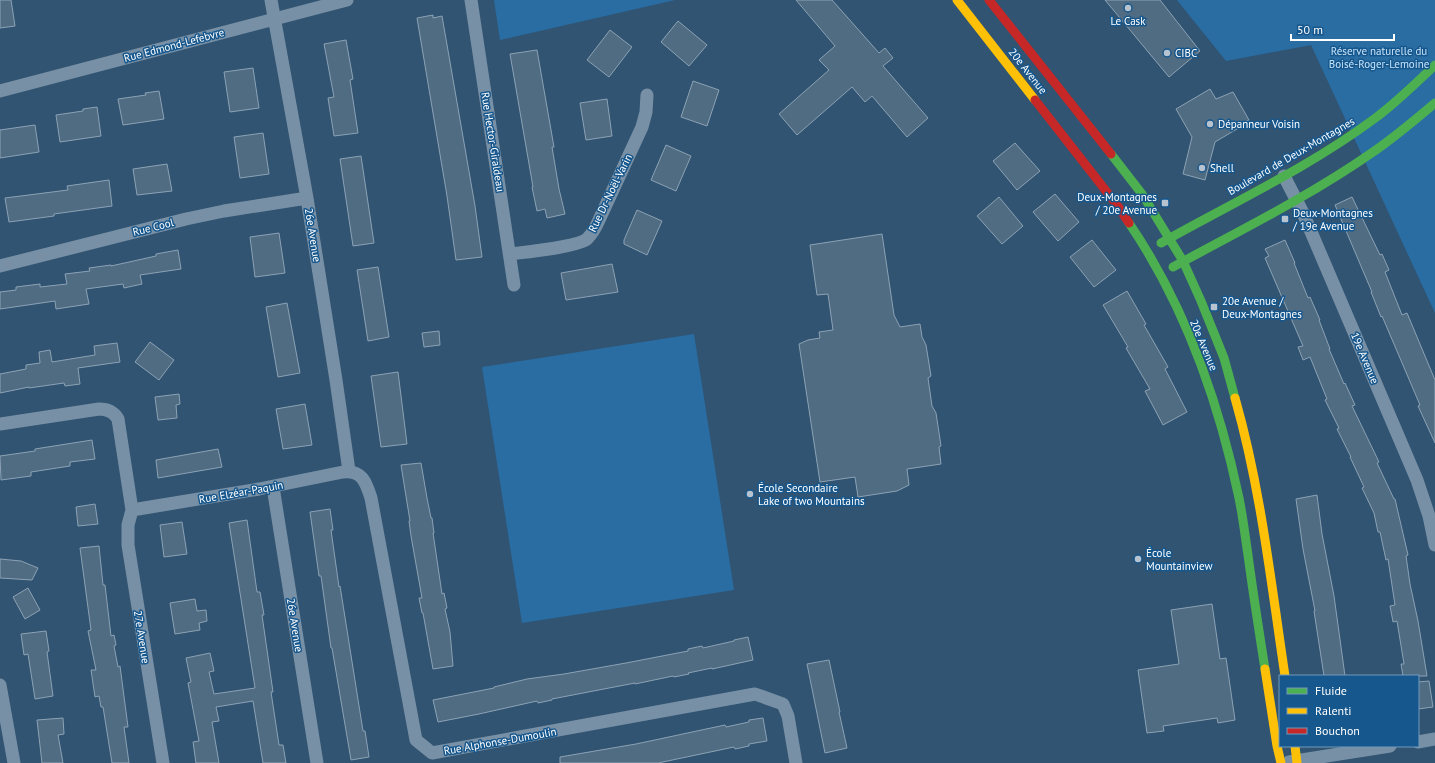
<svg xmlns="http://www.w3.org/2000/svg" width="1435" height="763" font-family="'PT Sans',sans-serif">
<rect width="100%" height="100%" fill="#315472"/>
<path fill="#296da3" d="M494 0H675L500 40Z
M1177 0H1435V313L1311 45 1226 61Z
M694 334 734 590 522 623 482 367Z"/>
<path fill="#506c83" stroke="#8ca2b4" d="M0 0H11L15 26 0 28Z
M796 0H832L879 53 885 48 893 58 883 66 928 118 907 137 872 96 865 102 852 87 797 135 779 114 829 70 819 60 835 46Z
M1105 0H1160L1200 51 1169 77Z
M433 15V18L442 16 475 206 482 257 456 260 447 196 417 18Z
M678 21 707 45 689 66 661 42Z
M610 30 632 47 609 77 587 60Z
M346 40 353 79 350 80 358 133 334 136 328 98 334 97 324 44Z
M537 50 554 147H552L559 189 565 214 547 218 545 209 537 211 532 187H533L510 54Z
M253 68 259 108 230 112 224 72Z
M693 81 719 90 707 126 681 117Z
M1210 89 1216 99 1233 92 1249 120 1241 124 1242 126 1215 142 1205 180 1183 174 1192 137 1176 109Z
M159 91 164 119 123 125 118 99 146 95 145 93Z
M607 99 612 136 586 140 580 103Z
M97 107 101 136 60 142 56 115 83 111V109Z
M35 125 39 152 0 158V130Z
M263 133 269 174 240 178 234 137Z
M1015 143 1040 171 1017 190 993 161Z
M666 145 691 156 676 191 651 180Z
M361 156 374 243 353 246 340 159Z
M167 164 172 191 137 195 133 169Z
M109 180 112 206 54 214V216L9 222 5 198 68 190 67 186Z
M1055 194 1079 222 1058 241 1033 212Z
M999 197 1023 226 1002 244 977 216Z
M1352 197 1380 255 1382 254 1389 270 1385 272 1402 315 1407 313 1435 380V443L1418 406 1420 405 1382 316 1381 317 1371 292H1372L1335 205Z
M637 210 662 221 647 255 624 244V240Z
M279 233 285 273 255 277 250 237Z
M882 234 894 315 900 327 920 324 922 337 926 345 931 376 928 378 932 406 936 413 941 446 939 447 941 464 907 469 909 485 897 491 858 497 855 477 820 482 799 344 808 340 820 338 819 332 833 330 828 294 817 295 810 245Z
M1092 240 1116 270 1094 287 1070 257Z
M1285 240 1295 263H1294L1308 298 1310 297 1320 320H1319L1330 349H1329L1344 384 1345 383 1355 405 1352 406 1379 462 1377 463 1394 499H1395L1408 555 1406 556 1410 584 1418 621 1427 676H1403L1401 664H1404L1397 621 1393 622 1390 606 1395 605 1388 559 1386 560 1380 532H1378L1374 513 1362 488 1364 487 1350 457H1351L1337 429 1339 428 1325 400 1327 399 1310 357 1303 360 1298 347 1303 346 1265 258 1269 256 1265 249Z
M178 250 181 269 140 275 142 284 124 288 123 284 86 289 89 304 56 309 55 301 0 309V292L16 290V287L40 284V287L67 284 65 274 90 271 89 268 111 265V266L156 256V254Z
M612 264 618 292 566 300 561 273Z
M378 267 389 337 368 341 357 270Z
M1127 291 1146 324 1144 325 1168 367 1165 369 1187 412 1163 425 1145 391 1150 389 1126 348 1128 347 1103 305Z
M287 303 300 373 278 377 266 307Z
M439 331 440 345 424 347 422 333Z
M150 342 174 360 159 380 135 362Z
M117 343 120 362 78 368 80 384 65 386 64 383 29 388V387L0 393V374L26 369V365L40 363 39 352 50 350 52 362 95 355 94 346Z
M398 372 407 444 381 447 371 376Z
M179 394 180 404 176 405 177 418 158 420 155 397Z
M305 404 312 445 283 449 276 409Z
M92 440 95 459 70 462V466L31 472V476L1 480 0 456 35 451V449Z
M218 449 222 467 158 478 156 460Z
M421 463 427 498 431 518H432L434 533H433L442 594 444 593 447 608 445 609 450 632 453 666 433 669 423 613H422L419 598H422L411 536 409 521H410L401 465Z
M1317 495 1322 534 1334 596 1345 676H1324L1314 611H1315L1303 549 1296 499Z
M95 504 98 524 78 526 76 507Z
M330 509 333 530H331L339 587 340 586 363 731H365L369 757 351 760 332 648H331L321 576H319L310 512Z
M247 520 257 592H260L264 615H262L273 692H271L279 745H283L286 763H263L253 701 216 707 219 721 212 722 219 763H196L193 742 199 741 188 683 191 682 186 658 210 653 214 671 209 672 214 694 255 688 229 523Z
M182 522 187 554 164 557 160 525Z
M99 546 103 585H105L111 636 114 635 116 645 114 646 118 667 120 666 128 727H124L129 763H112L103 707H101L99 696 95 697 91 670H96L88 631 91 630 80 548Z
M0 559 21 561 38 568 32 580 0 578Z
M28 588 40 610 25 619 13 597Z
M195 599 197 611 206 610 207 621 199 623 200 630 175 634 170 603Z
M1212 604 1220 659 1226 658 1235 720 1218 723 1217 718 1163 726 1164 731 1147 733 1138 670 1179 664 1171 610Z
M46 631 49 651 47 652 53 696 35 699 28 654 24 655 21 634Z
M748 637 753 660 712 669V668L688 673 689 674 674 677 673 676 635 684V683L552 699V700L538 703 537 701 479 714 438 722 433 700 494 688V687L527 679 564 674 626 663 688 651V649L702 646 703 648 734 641V640Z
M829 660 840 712H839L847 748 825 753 807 664Z
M1429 681 1433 707 1418 709V682Z
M63 718 64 734 58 735 63 763H42L37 720Z
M763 718 767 741 749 744V746L735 749 734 747 658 763H560V757L636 744 725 725 726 727 749 722V720Z"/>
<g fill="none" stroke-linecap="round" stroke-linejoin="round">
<path stroke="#7890a5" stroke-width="13" d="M271 0 307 198 336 380 349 471
M471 0 514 285
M0 91 347 0
M1284 176 1303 213 1417 480 1429 516 1435 545
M510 254C526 252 577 247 587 239 592 234 596 227 599 220L642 127 646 112 647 95
M0 266 186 219 224 211 307 198
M0 424 99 409C107 409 114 412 118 419L132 510 128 525V545L163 763
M273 487 317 763
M132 510 259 489 343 472C362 470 366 482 371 498L416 740 432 753 755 694 783 704 788 716 796 763
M0 685 14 763
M1418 742 1435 739
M1289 762 1390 746"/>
<path stroke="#4caf50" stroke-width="9" d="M1111 154 1142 194 1183 261 1201 301 1224 358 1235 398
M1129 223C1184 304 1219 403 1239 498 1243 517 1245 536 1248 555 1253 593 1259 631 1265 669
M1161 243C1232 203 1308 168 1374 119 1396 103 1415 84 1435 65
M1173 267C1241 230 1310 196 1373 152 1395 137 1415 120 1435 103"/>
<path stroke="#ffc107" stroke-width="9" d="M957 0 1035 100
M1235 398C1261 489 1271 583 1285 676
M1265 669 1277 746 1281 763
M1295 746 1297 763"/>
<path stroke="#c62828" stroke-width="9" d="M989 0 1111 154
M1035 100 1117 205 1129 223"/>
</g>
<g fill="#b7c3ce" stroke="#16578d" stroke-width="1.5">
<circle cx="1128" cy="8" r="4"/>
<circle cx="1167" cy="53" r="4"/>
<circle cx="1210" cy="124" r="4"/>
<circle cx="1202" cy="168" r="4"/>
<rect x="1161" y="199" width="8" height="8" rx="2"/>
<rect x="1281" y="215" width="8" height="8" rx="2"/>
<rect x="1210" y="303" width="8" height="8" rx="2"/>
<circle cx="750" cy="494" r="4"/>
<circle cx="1138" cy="559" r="4"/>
</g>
<g text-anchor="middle" stroke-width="3" stroke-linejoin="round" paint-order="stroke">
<g font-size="11" fill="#fff" stroke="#16578d" text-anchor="start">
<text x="1128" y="25" text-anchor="middle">Le Cask</text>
<text x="1175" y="57">CIBC</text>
<text x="1218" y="128">Dépanneur Voisin</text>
<text x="1210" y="172">Shell</text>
<text x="1157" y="201" text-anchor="end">Deux-Montagnes<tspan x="1157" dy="13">/ 20e Avenue</tspan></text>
<text x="1293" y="217">Deux-Montagnes<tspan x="1293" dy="13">/ 19e Avenue</tspan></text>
<text x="1222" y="305">20e Avenue /<tspan x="1222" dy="13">Deux-Montagnes</tspan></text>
<text x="758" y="492">École Secondaire<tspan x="758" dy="13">Lake of two Mountains</tspan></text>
<text x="1146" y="557">École<tspan x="1146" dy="13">Mountainview</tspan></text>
</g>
<g font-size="11" fill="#fff" stroke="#16578d">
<text transform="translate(174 45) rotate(-15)" y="4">Rue Edmond-Lefebvre</text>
<text transform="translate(1028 71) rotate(52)" y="4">20e Avenue</text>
<text transform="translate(493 142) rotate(81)" y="4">Rue Hector-Giraldeau</text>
<text transform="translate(1291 156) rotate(-30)" y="4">Boulevard de Deux-Montagnes</text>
<text transform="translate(610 193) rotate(-64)" y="4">Rue Dr-Noël-Varin</text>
<text transform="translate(153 227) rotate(-14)" y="4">Rue Cool</text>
<text transform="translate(313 235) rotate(81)" y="4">26e Avenue</text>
<text transform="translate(1204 345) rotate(67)" y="4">20e Avenue</text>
<text transform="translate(1365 358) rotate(67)" y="4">19e Avenue</text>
<text transform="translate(241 492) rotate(-10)" y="4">Rue Elzéar-Paquin</text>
<text transform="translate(295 625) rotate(81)" y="4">26e Avenue</text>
<text transform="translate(142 637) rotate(81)" y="4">27e Avenue</text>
<text transform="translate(500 741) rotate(-10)" y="4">Rue Alphonse-Dumoulin</text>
</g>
<g font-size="11" fill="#c6e4fb" stroke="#16578d">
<text x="1379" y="55">Réserve naturelle du<tspan x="1379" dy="13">Boisé-Roger-Lemoine</tspan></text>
</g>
</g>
<rect x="1279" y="675" width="140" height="72" fill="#16578d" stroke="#739abb"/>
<rect x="1287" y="688" width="20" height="6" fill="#4caf50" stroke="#739abb"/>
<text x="1315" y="695" font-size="12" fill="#ffffff">Fluide</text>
<rect x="1287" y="708" width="20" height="6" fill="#ffc107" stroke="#739abb"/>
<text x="1315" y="715" font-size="12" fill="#ffffff">Ralenti</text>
<rect x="1287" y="728" width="20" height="6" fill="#c62828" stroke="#739abb"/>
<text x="1315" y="735" font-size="12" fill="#ffffff">Bouchon</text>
<path d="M1291 34v6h103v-6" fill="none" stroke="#ffffff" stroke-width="2"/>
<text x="1297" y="34" font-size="12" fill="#ffffff" stroke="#16578d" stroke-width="3" paint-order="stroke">50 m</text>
</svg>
